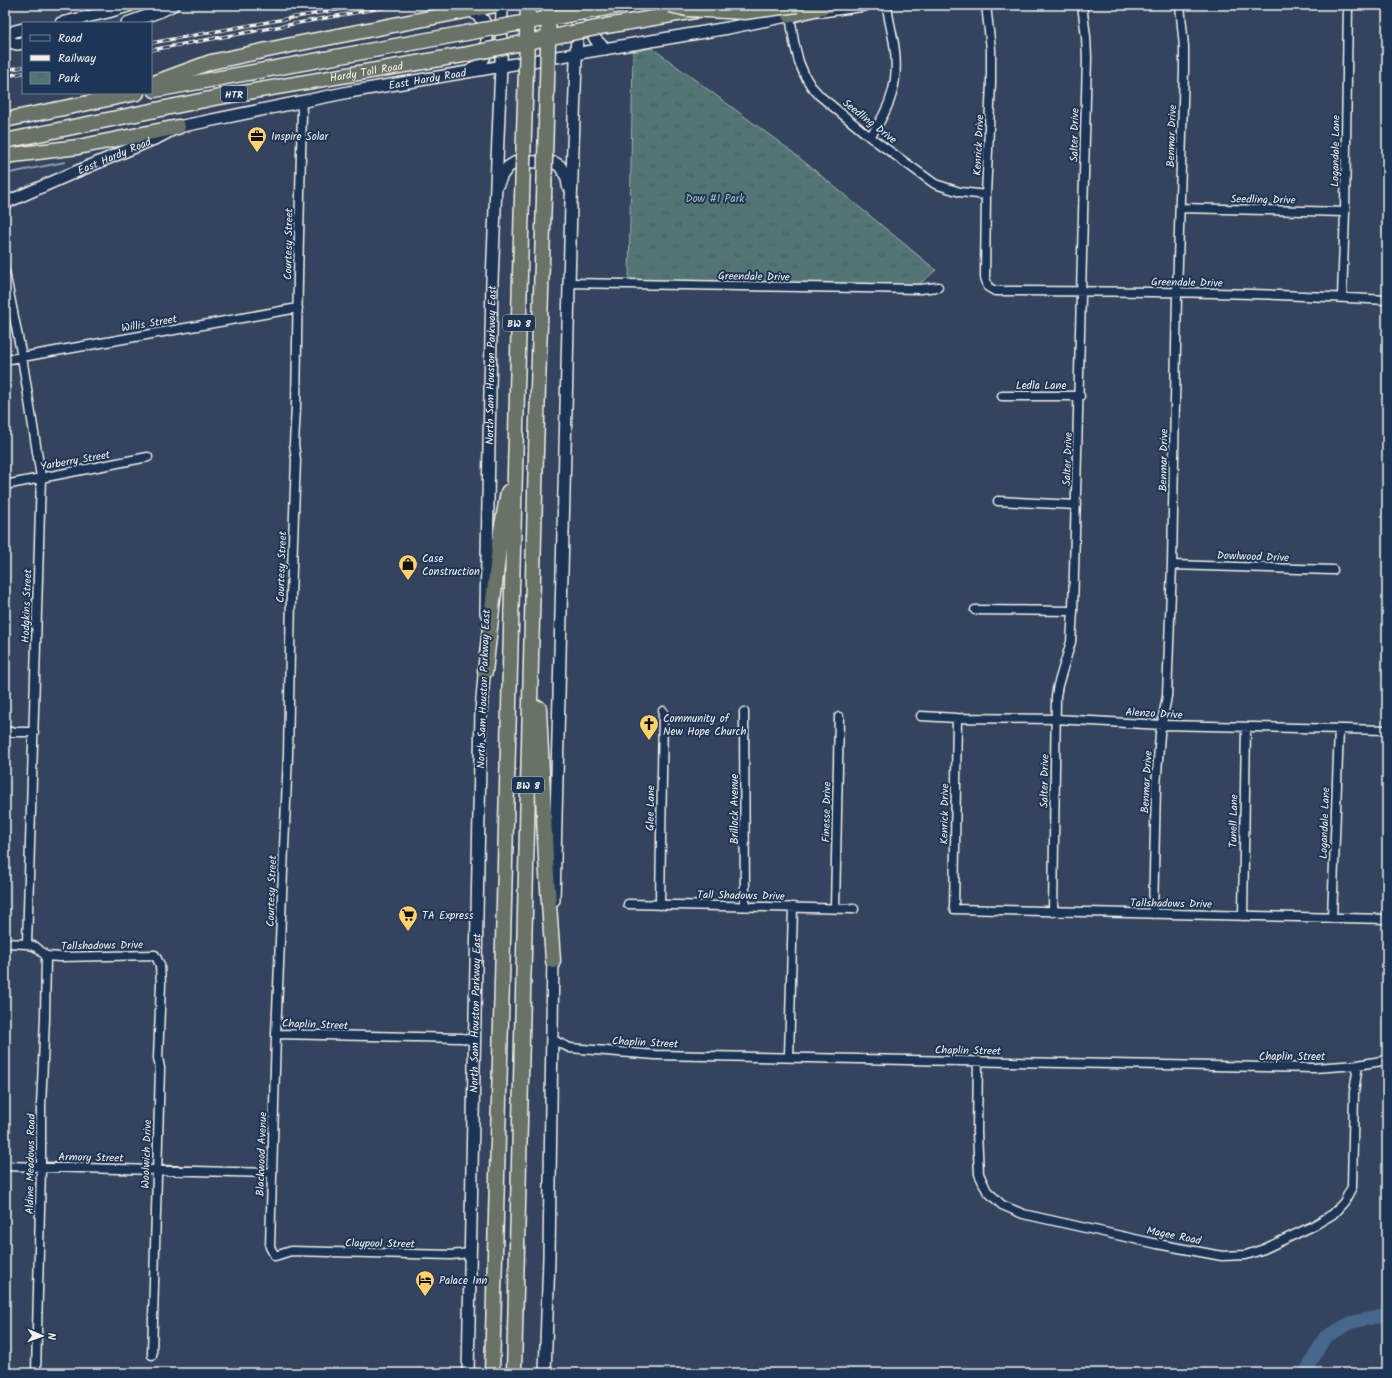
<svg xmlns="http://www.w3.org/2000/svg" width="1392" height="1378" font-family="Kalam,sans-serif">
<defs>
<pattern id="park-tufts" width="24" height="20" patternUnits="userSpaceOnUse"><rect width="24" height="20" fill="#527475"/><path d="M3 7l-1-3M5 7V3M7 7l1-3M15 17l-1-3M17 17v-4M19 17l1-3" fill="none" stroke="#4d5c5b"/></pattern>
</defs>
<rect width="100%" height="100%" fill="#34445f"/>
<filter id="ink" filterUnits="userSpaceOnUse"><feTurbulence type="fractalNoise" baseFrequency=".025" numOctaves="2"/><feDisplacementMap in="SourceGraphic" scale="8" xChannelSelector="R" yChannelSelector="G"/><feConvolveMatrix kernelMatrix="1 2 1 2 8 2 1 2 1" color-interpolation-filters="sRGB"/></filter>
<g filter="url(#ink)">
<path fill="url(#park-tufts)" stroke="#a3b2ae" d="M652 48 791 151 936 270 917 286 629 280 633 52Z"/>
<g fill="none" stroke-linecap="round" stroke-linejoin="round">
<path stroke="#8b9eb1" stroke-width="2" d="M5 174 65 162"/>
<path stroke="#45678c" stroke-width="13" d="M1305 1373 1325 1337 1352 1322 1387 1315"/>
<g stroke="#f4f1e8" stroke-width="11">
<path id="street" d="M986 5 991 49V82L986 195 985 277 988 287 995 291C1126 291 1257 292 1387 300
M790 15 794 42 799 62 805 76 811 86 820 96 870 137 935 184 960 192 986 195
M301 102 302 112 298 276 296 407 294 444 296 460 291 596 288 755 276 1034 270 1247 275 1256 291 1251 451 1255 470 1253
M870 137C891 107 900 81 894 44 892 31 888 18 887 5
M1180 208 1345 212
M5 272 22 357 41 477 27 944
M569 283 920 289 938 287
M1342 297 1345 212 1348 5
M5 360 298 308
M1002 396H1080
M5 485 148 457
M998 501 1076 505
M1172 565 1333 570
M975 610 1073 611
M744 712 745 906
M921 716 957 718 1056 719 1162 725 1387 730
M957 718 954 909 1387 919
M5 732H34
M628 904 854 909
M660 905 663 711
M835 908 839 717
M1053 912 1056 696 1058 685 1071 642 1073 611C1079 426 1082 242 1087 58L1086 37 1082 5
M1153 914 1156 786 1160 734 1167 696 1172 565 1177 293 1184 70V47L1180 5
M1243 916 1246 727
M1332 918 1339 729
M5 943 27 944 36 947 46 956 60 957 155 955 160 965 161 984 158 1058 160 1068 152 1355
M276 1034 462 1038 474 1041
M551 1039 570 1048 655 1055 1314 1068 1358 1065 1387 1060
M789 1057 793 907
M978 1061 977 1132 979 1174 987 1191 1002 1205 1023 1214 1157 1244 1222 1256 1246 1255 1264 1249 1313 1226 1333 1214 1344 1202 1352 1187 1354 1092 1358 1065
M5 1166 272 1173
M36 1373 41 1167V1106L45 1018 46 956"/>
</g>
<g stroke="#f4f1e8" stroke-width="14">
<g id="secondary">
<path d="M593 5 592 33 596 40 605 49"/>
<path d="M822 11 865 5"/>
<path d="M61 23 108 12 131 5"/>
<path d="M127 23 161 11 173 5"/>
<path d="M5 37 15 31 23 29"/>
<path d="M5 41 17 44 23 43"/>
<path d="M470 71 483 60 487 50V27L483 20 471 10"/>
<path d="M498 184 502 175 508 167 518 161 555 163 560 166 567 178 568 186"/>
<path id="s1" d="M5 203 73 173 159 137 178 127 349 92 728 28 797 14"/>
<path id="s2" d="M486 613 492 281 501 66 502 5"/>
<path d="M554 900 571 204 578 5"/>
<path id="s3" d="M468 1373 481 711 485 664"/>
<path d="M545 1373 549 1258 553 953"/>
</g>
</g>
<g stroke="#f4f1e8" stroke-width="17">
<g id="highway">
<path d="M607 8 622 5"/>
<path d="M790 15 831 5"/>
<path d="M606 26 695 11"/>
<path d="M151 84 211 62 291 45 496 5"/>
<path d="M155 90 466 33"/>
<path d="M5 120 137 93"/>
<path id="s4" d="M5 141 219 97 463 55"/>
<path d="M5 156 78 147 178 127"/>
<path d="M485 672 501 531 508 492"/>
<path d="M539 708 546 860 553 961"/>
<path d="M492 1373 522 197"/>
<path d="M514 1373 536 451 544 198"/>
</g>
</g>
<use href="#street" stroke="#1d3557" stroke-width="8"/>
<use href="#secondary" stroke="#1d3557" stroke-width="11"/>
<use href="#highway" stroke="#687266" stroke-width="14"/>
<g stroke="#f4f1e8" stroke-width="3.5">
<path id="rail" d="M151 43 363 5
M151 50 397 5
M5 70 23 67
M5 76 23 73"/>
</g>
<use href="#rail" stroke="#1d3557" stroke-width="2" stroke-dasharray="6" stroke-linecap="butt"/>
<g stroke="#f4f1e8" stroke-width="17" stroke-linecap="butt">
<path id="highway-bridge" d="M670 5 687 9 745 12 797 5
M466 33 607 8
M463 55 606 26
M522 197 528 5
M544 198 549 5"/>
</g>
<use href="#highway-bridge" stroke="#687266" stroke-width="14"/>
</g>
</g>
<defs>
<g id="office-pin" transform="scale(1)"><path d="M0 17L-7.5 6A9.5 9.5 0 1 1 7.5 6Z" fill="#ffd166" stroke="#1d3557"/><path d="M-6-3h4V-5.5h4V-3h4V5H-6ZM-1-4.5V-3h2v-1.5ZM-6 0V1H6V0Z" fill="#111"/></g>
<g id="shop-pin" transform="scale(1)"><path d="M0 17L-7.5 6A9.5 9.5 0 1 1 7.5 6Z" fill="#ffd166" stroke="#1d3557"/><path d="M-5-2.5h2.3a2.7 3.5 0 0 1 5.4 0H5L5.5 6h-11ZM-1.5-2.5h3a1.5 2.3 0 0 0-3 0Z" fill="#111"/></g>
<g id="church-pin" transform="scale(1)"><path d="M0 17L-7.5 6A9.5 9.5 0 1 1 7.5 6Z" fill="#ffd166" stroke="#1d3557"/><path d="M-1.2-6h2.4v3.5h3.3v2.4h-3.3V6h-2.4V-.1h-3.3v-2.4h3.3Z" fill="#111"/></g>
<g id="supermarket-pin" transform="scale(1)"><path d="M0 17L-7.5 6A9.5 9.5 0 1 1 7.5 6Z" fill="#ffd166" stroke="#1d3557"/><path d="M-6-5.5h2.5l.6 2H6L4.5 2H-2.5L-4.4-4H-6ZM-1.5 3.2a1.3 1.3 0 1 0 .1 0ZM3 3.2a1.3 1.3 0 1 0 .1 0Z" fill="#111"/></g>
<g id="hotel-pin" transform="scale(1)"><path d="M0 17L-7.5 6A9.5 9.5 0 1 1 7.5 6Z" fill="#ffd166" stroke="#1d3557"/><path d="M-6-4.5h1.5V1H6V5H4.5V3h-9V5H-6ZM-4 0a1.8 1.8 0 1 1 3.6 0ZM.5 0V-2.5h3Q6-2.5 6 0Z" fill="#111"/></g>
</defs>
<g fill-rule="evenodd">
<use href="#office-pin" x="257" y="136"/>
<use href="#shop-pin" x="408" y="564"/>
<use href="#church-pin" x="649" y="724"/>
<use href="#supermarket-pin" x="408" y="915"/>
<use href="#hotel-pin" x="425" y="1280"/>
</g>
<g text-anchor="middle" stroke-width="4" stroke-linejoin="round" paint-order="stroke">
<g fill="#1d3557" stroke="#b4b9bc" stroke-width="1">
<rect x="221" y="86" width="26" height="16" rx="3"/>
<rect x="503" y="315" width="32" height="16" rx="3"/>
<rect x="512" y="777" width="32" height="16" rx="3"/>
</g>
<g font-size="10" font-weight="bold" fill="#f4f1e8">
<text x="234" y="98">HTR</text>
<text x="519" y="327">BW 8</text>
<text x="528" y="789">BW 8</text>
</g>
<g font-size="11" fill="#f4f1e8" stroke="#1d3557">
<text dy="4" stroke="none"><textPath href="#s4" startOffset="368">Hardy Toll Road</textPath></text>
<text dy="4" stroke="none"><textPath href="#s1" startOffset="443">East Hardy Road</textPath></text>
<text transform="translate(870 121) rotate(38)" y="4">Seedling Drive</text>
<text transform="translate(1074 135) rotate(-89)" y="4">Salter Drive</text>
<text transform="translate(1171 136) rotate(-88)" y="4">Benmar Drive</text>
<text transform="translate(978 145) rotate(-87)" y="4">Kenrick Drive</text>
<text transform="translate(1335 151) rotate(-89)" y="4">Logandale Lane</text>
<text dy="4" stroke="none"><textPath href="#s1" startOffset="119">East Hardy Road</textPath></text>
<text transform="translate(1263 199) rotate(1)" y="4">Seedling Drive</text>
<text transform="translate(288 244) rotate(-89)" y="4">Courtesy Street</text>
<text transform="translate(754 276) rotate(1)" y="4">Greendale Drive</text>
<text transform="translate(1187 282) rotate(1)" y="4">Greendale Drive</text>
<text transform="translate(149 323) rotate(-10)" y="4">Willis Street</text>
<text dy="4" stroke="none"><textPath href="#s2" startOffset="248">North Sam Houston Parkway East</textPath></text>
<text x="1041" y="389">Ledla Lane</text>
<text transform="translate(1067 459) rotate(-88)" y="4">Salter Drive</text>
<text transform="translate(75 460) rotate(-10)" y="4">Yarberry Street</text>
<text transform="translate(1163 460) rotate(-89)" y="4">Benmar Drive</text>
<text transform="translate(1253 556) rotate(2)" y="4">Dowlwood Drive</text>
<text transform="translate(281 567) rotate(-88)" y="4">Courtesy Street</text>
<text transform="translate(26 606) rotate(-88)" y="4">Hodgkins Street</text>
<text transform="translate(483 689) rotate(-88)" y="4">North Sam Houston Parkway East</text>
<text transform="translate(1154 713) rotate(3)" y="4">Alenzo Drive</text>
<text transform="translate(1044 781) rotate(-89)" y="4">Salter Drive</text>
<text transform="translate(1146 782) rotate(-87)" y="4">Benmar Drive</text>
<text transform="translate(650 808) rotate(-89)" y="4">Glee Lane</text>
<text transform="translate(734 809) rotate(-90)" y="4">Brillock Avenue</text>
<text transform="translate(826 812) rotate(-89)" y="4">Finesse Drive</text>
<text transform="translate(944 814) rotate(-89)" y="4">Kenrick Drive</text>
<text transform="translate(1233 821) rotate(-89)" y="4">Tunell Lane</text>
<text transform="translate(1324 823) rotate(-88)" y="4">Logandale Lane</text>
<text transform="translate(271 891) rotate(-88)" y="4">Courtesy Street</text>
<text transform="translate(741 895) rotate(1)" y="4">Tall Shadows Drive</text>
<text transform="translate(1171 903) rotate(1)" y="4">Tallshadows Drive</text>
<text transform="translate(102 945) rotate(-1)" y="4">Tallshadows Drive</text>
<text dy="4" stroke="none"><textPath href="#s3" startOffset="360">North Sam Houston Parkway East</textPath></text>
<text transform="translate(315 1024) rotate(2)" y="4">Chaplin Street</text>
<text transform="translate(645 1042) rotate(3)" y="4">Chaplin Street</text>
<text transform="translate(968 1050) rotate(1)" y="4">Chaplin Street</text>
<text x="1292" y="1060">Chaplin Street</text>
<text transform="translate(146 1154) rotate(-88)" y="4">Woolwich Drive</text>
<text transform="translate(261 1154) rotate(-88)" y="4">Blackwood Avenue</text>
<text transform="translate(91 1157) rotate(1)" y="4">Armory Street</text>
<text transform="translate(30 1164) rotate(-89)" y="4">Aldine Meadows Road</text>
<text transform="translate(1174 1235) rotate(11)" y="4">Magee Road</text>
<text transform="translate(380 1243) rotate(1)" y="4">Claypool Street</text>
</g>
<g font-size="11" fill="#f4f1e8" stroke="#1d3557" text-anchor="start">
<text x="271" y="140">Inspire Solar</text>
<text x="422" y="562">Case<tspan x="422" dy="13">Construction</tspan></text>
<text x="663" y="722">Community of<tspan x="663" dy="13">New Hope Church</tspan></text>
<text x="422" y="919">TA Express</text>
<text x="439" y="1284">Palace Inn</text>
</g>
<g font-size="11" fill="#b3bfba" stroke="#1d3557">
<text x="715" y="202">Dow #1 Park</text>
</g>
</g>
<rect width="1392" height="1378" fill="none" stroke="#1d3557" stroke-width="20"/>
<rect x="10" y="10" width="1372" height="1358" fill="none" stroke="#f4f1e8" stroke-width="1.5" filter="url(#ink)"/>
<rect x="22" y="22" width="130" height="72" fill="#1d3557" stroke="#738091"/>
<rect x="30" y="35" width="20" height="6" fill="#1d3557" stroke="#738091"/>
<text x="58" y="42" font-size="12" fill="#f4f1e8">Road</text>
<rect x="30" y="55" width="20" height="6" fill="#f4f1e8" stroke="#738091"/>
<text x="58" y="62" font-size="12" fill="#f4f1e8">Railway</text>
<rect x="30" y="72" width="20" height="12" fill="url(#park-tufts)" stroke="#738091"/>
<text x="58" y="82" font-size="12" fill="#f4f1e8">Park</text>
<g transform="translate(42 1336) rotate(92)" stroke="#1d3557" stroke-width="3" paint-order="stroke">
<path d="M0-3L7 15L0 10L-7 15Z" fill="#f4f1e8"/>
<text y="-6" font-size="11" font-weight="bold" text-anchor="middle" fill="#f4f1e8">N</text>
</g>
</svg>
